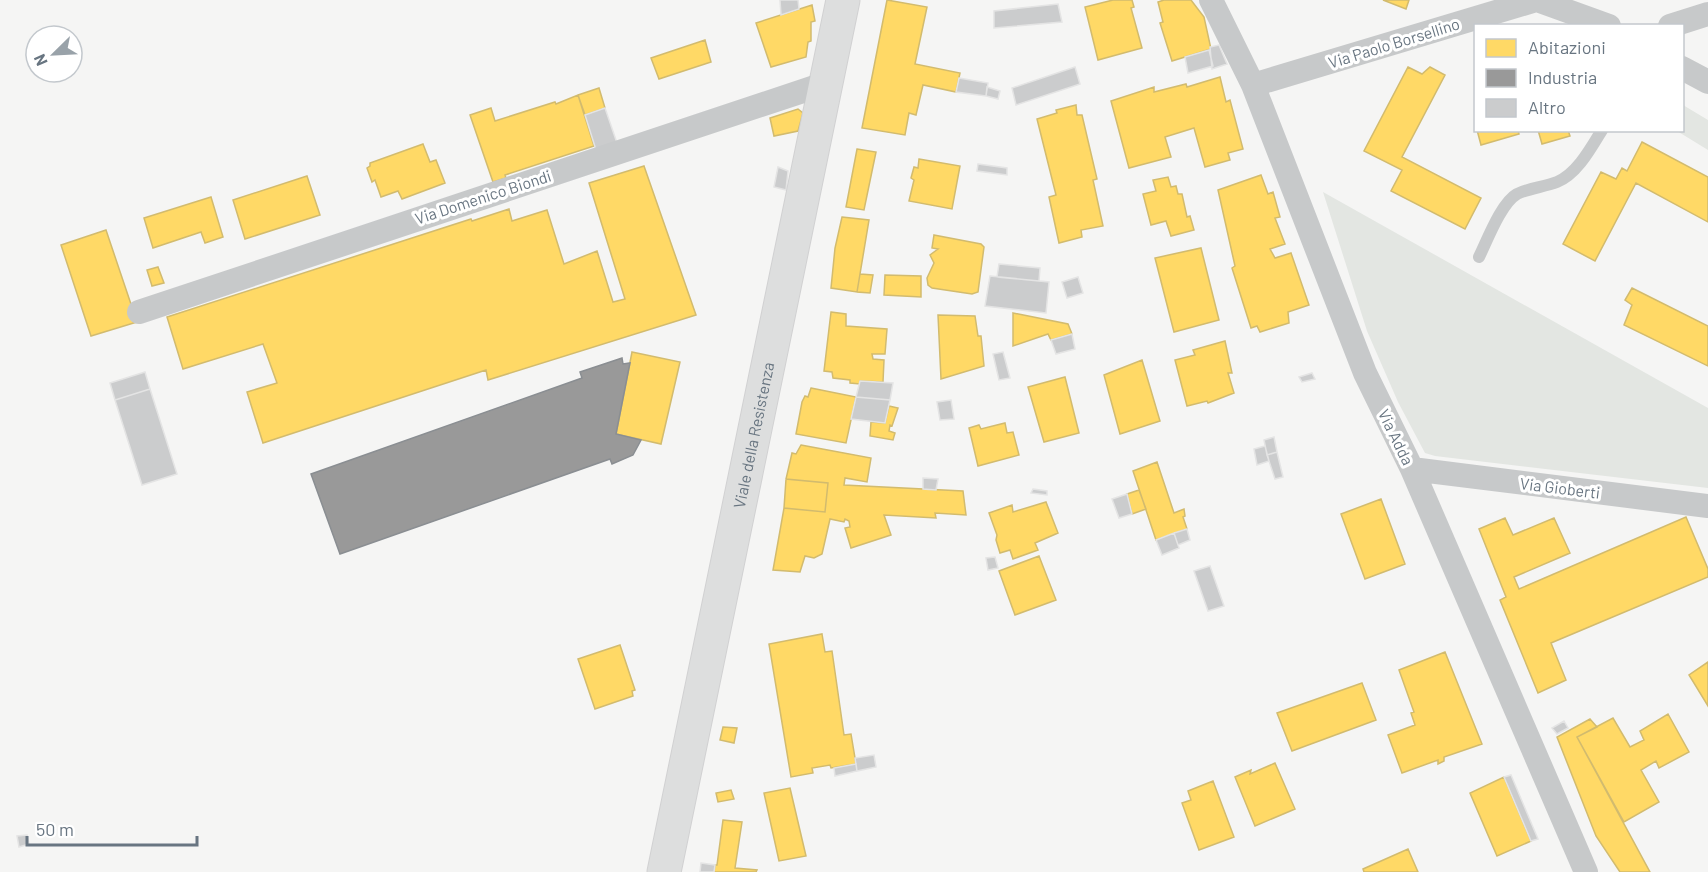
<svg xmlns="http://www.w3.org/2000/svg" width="1708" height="872" font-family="Barlow,sans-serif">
<rect width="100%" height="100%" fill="#f5f5f4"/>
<path fill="#e3e6e2" d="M1683 105 1708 120V150L1677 131 1682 130Z
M1323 192 1708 408V488L1435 456 1425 453 1398 402 1367 331Z"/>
<path fill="#ffd966" stroke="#d2bb6e" stroke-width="1.5" d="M887 0 927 7 915 64 960 73 956 92 923 85 916 115 909 113 905 135 862 128Z
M1113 0H1132L1134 7 1131 8 1142 48 1098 60 1085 7Z
M1164 0H1191L1204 17 1211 49 1172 61 1160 23 1163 22 1158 2Z
M1383 0H1409L1406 9Z
M812 5 815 21 811 22V41L808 42 806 57 771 67 756 23Z
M705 40 711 62 659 79 651 58Z
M1408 67 1422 74 1430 67 1445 75 1402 157 1481 198 1465 229 1391 191 1402 170 1364 151Z
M1220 77 1226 102 1230 100 1243 149 1228 153 1230 160 1205 167 1194 128 1165 137 1171 157 1129 168 1111 101 1154 87V92L1186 84 1187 87Z
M599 88 605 108 585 115 578 95Z
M578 95 594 146 505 175 506 178 493 182 470 115 491 108 495 121 555 102 556 104Z
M1076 105 1077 115H1082L1097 179 1093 180 1103 226 1081 230 1082 237 1059 243 1049 197 1056 195 1037 119 1057 113 1056 110Z
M798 109 803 113 798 131 774 136 770 118Z
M1477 130H1518L1519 134 1481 145Z
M1538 130H1568L1570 136 1542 144Z
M1642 142 1708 177V222L1636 183 1595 261 1563 244 1601 172 1616 179 1622 168 1627 171Z
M423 144 430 162 436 160 445 183 402 199 398 191 381 197 375 180 372 182 367 168 370 166V163Z
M857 149 876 152 864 210 846 207Z
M919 159 960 166 952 209 909 201 914 180 911 178 914 167 918 168Z
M644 166 696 315 488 380 486 370 263 443 247 392 277 383 263 344 183 369 167 317 471 219 472 221 509 209 512 221 547 210 564 264 597 251 613 302 625 299 589 183Z
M1261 175 1268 194 1273 192 1280 217 1275 218 1285 244 1270 249 1275 258 1291 253 1309 305 1288 312 1289 323 1260 332 1257 326 1251 328 1232 268 1235 266 1218 190Z
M307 176 320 215 245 239 233 200Z
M1168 177 1171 187 1176 186 1178 194H1182L1187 217 1190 216 1194 230 1171 236 1166 221 1151 225 1143 194 1156 191 1153 180Z
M211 197 223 237 205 243 201 232 153 248 144 218Z
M842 217 869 220 857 292 831 288 835 248Z
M106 230 137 322 91 336 61 245Z
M934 235 981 244 984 247 978 292 972 294 932 288 928 285 927 278 934 263 930 255 938 249 932 248Z
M1201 248 1219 320 1174 332 1155 258Z
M158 267 164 283 152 286 147 270Z
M860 274 873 275 870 293 857 292Z
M885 275 921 276V297L884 295Z
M1632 288 1708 326V366L1624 325 1632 305 1625 300Z
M831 312 846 314V326L887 329 885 354H872L873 359 884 360 883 382 860 381V384L850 383V380L833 378 832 372 824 371Z
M1013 313 1068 324 1072 334 1051 340 1048 334 1013 346Z
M938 315 975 316 978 336H981L984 366 941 379Z
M1225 341 1232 373H1228L1234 393 1208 403 1207 401 1187 406 1175 360 1195 355 1193 350Z
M632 352 680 362 661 444 616 434Z
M1142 360 1160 421 1120 434 1104 375Z
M1065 377 1079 433 1044 442 1028 387Z
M811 388 856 397 846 443 796 434 802 402 805 396 808 397Z
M889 406 898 408 892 426 890 425 889 431 895 433 893 440 870 436 871 422 885 423Z
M1005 423 1007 433 1013 432 1019 455 978 466 969 428 979 425 981 429Z
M801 445 871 458 867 482 845 478 844 485 963 491 966 515 935 513 936 518 884 515 891 535 851 548 845 528 850 527 849 521 845 519 844 522 830 519 822 554 814 558 805 556 800 572 773 570 784 508 825 512 828 483 786 479 792 453 796 454Z
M1157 462 1174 513 1184 509 1185 516 1183 517 1187 529 1156 540 1133 471Z
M786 479 828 483 825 512 784 508Z
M1139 490 1146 509 1132 514 1127 494Z
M1381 499 1405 564 1365 579 1341 514Z
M1046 502 1058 533 1035 543 1038 550 1013 559 1010 550 1000 553 996 540 997 535 989 513 1012 505 1013 512Z
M1686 517 1708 569V577L1551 643 1566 680 1538 693 1500 600 1506 597 1479 529 1505 518 1513 535 1554 518 1570 553 1514 577 1519 589Z
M1039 556 1056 600 1015 615 999 571Z
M822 634 825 652 832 651 844 735 851 734 856 764 831 768 830 765 812 768 813 773 791 777 769 644Z
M620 645 635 690 632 691 633 696 595 709 578 659Z
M1445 652 1482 744 1444 757V761L1438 764V760L1402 773 1388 735 1415 725 1411 713 1414 712 1399 670Z
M1708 662V706L1689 675Z
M1362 683 1376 720 1292 751 1277 713Z
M1668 714 1689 752 1659 768 1656 761 1641 770 1659 802 1624 822 1577 737 1613 718 1630 747 1644 740 1640 731Z
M1590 719 1597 727 1577 737 1650 872H1620L1596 836 1557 737Z
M723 727 737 728 734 743 720 740Z
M1275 763 1295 809 1255 826 1235 777 1251 770 1250 774Z
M1504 777 1531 841 1497 856 1470 793Z
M1213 781 1234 837 1199 850 1182 803 1191 800 1188 791Z
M790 788 806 856 779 861 764 793Z
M731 790 734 799 718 802 716 793Z
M723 820 742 822 735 868 757 870 756 872H714L715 865H717Z
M1408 849 1418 872H1364L1363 869Z"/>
<path fill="#999" stroke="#8a8e92" stroke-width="1.5" d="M622 358 623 364 630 363 616 434 641 440 633 455 612 464 610 459 340 554 311 474 582 378 580 372Z"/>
<path fill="#cbcccd" stroke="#e4e4e4" stroke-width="1.5" d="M780 0H798L799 9 781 15Z
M1058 4 1062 22 994 28V11Z
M1219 45 1227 64 1212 69 1210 47Z
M1209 50 1213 66 1188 73 1185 57Z
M1075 67 1080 84 1016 105 1012 88Z
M959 78 988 83 986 96 956 92Z
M987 87 1000 91 998 99 986 96Z
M605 108 617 143 596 150 585 115Z
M978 164 1007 168V175L977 171Z
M778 167 788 171 786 190 774 187Z
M999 264 1040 268 1039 281 997 277Z
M990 276 1049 282 1046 313 985 306Z
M1078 277 1083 293 1067 298 1062 282Z
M1072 334 1075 349 1056 354 1051 340Z
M1003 352 1010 378 999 380 993 354Z
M145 372 150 389 115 400 110 383Z
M1312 373 1315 379 1302 382 1299 377Z
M860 381 893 383 890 400 856 397Z
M150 389 177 474 142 485 115 400Z
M856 397 890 400 885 423 851 419Z
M951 400 954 419 940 420 937 402Z
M1274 437 1277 452 1267 455 1264 440Z
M1265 446 1269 461 1257 465 1254 449Z
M1277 452 1283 477 1275 479 1267 455Z
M923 478 938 479 936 490 923 489Z
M1033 489 1047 491V495L1031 493Z
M1127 494 1132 514 1119 518 1112 499Z
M1187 529 1190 540 1178 545 1174 533Z
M1174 533 1179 548 1162 555 1156 540Z
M995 557 998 568 988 570 986 558Z
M1210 566 1224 606 1208 611 1194 571Z
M1564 721 1568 728 1557 734 1552 728Z
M874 755 876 767 857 771 855 758Z
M856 764 857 771 835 776 834 768Z
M1511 775 1538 839 1531 841 1504 777Z
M27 835 29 844 19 847 17 836Z
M701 863 715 865 714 872H700Z"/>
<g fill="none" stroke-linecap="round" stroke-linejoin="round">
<g stroke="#d1d1d2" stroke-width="35">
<g id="secondary">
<path id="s1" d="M664 872 843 0"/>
</g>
</g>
<path stroke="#c7c9ca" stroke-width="12" d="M1479 257C1487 241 1501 203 1517 194 1529 188 1544 187 1557 182 1577 174 1591 148 1602 130"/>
<path stroke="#c7c9ca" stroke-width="24" d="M1211 0 1253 85 1365 373 1412 469 1586 872
M1537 0 1609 26
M1670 26 1708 14
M1682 68 1708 82
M1253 85 1536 0
M139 312 827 83
M1412 469 1708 506"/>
<use href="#secondary" stroke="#dddede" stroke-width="33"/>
</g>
<g text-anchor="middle" stroke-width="6" stroke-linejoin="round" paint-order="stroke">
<g font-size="16" fill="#687581" stroke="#fff">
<text transform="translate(1394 43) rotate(-17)" y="6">Via Paolo Borsellino</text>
<text transform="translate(483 197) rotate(-18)" y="6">Via Domenico Biondi</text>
<text dy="6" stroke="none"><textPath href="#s1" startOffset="446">Viale della Resistenza</textPath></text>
<text transform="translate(1396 437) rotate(64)" y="6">Via Adda</text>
<text transform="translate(1560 488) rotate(7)" y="6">Via Gioberti</text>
</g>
</g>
<rect x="1474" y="24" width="210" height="108" fill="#ffffff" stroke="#c3c8cd" stroke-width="1.5"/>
<rect x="1486" y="39" width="30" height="18" fill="#ffd966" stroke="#c3c8cd" stroke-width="1.5"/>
<text x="1528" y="54" font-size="18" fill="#687581">Abitazioni</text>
<rect x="1486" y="69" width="30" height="18" fill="#999999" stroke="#c3c8cd" stroke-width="1.5"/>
<text x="1528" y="84" font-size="18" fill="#687581">Industria</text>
<rect x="1486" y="99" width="30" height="18" fill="#cbcccd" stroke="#c3c8cd" stroke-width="1.5"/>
<text x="1528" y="114" font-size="18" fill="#687581">Altro</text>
<g transform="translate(54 54) rotate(246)"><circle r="28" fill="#ffffff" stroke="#c3c8cd" stroke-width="1.5"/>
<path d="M0-4.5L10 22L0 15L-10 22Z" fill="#99a2a9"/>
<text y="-9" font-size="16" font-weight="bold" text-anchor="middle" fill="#687581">N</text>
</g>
<path d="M27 836v9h170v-9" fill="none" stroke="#687581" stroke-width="3"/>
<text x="36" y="836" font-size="18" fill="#687581" stroke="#ffffff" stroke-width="4.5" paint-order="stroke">50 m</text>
</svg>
